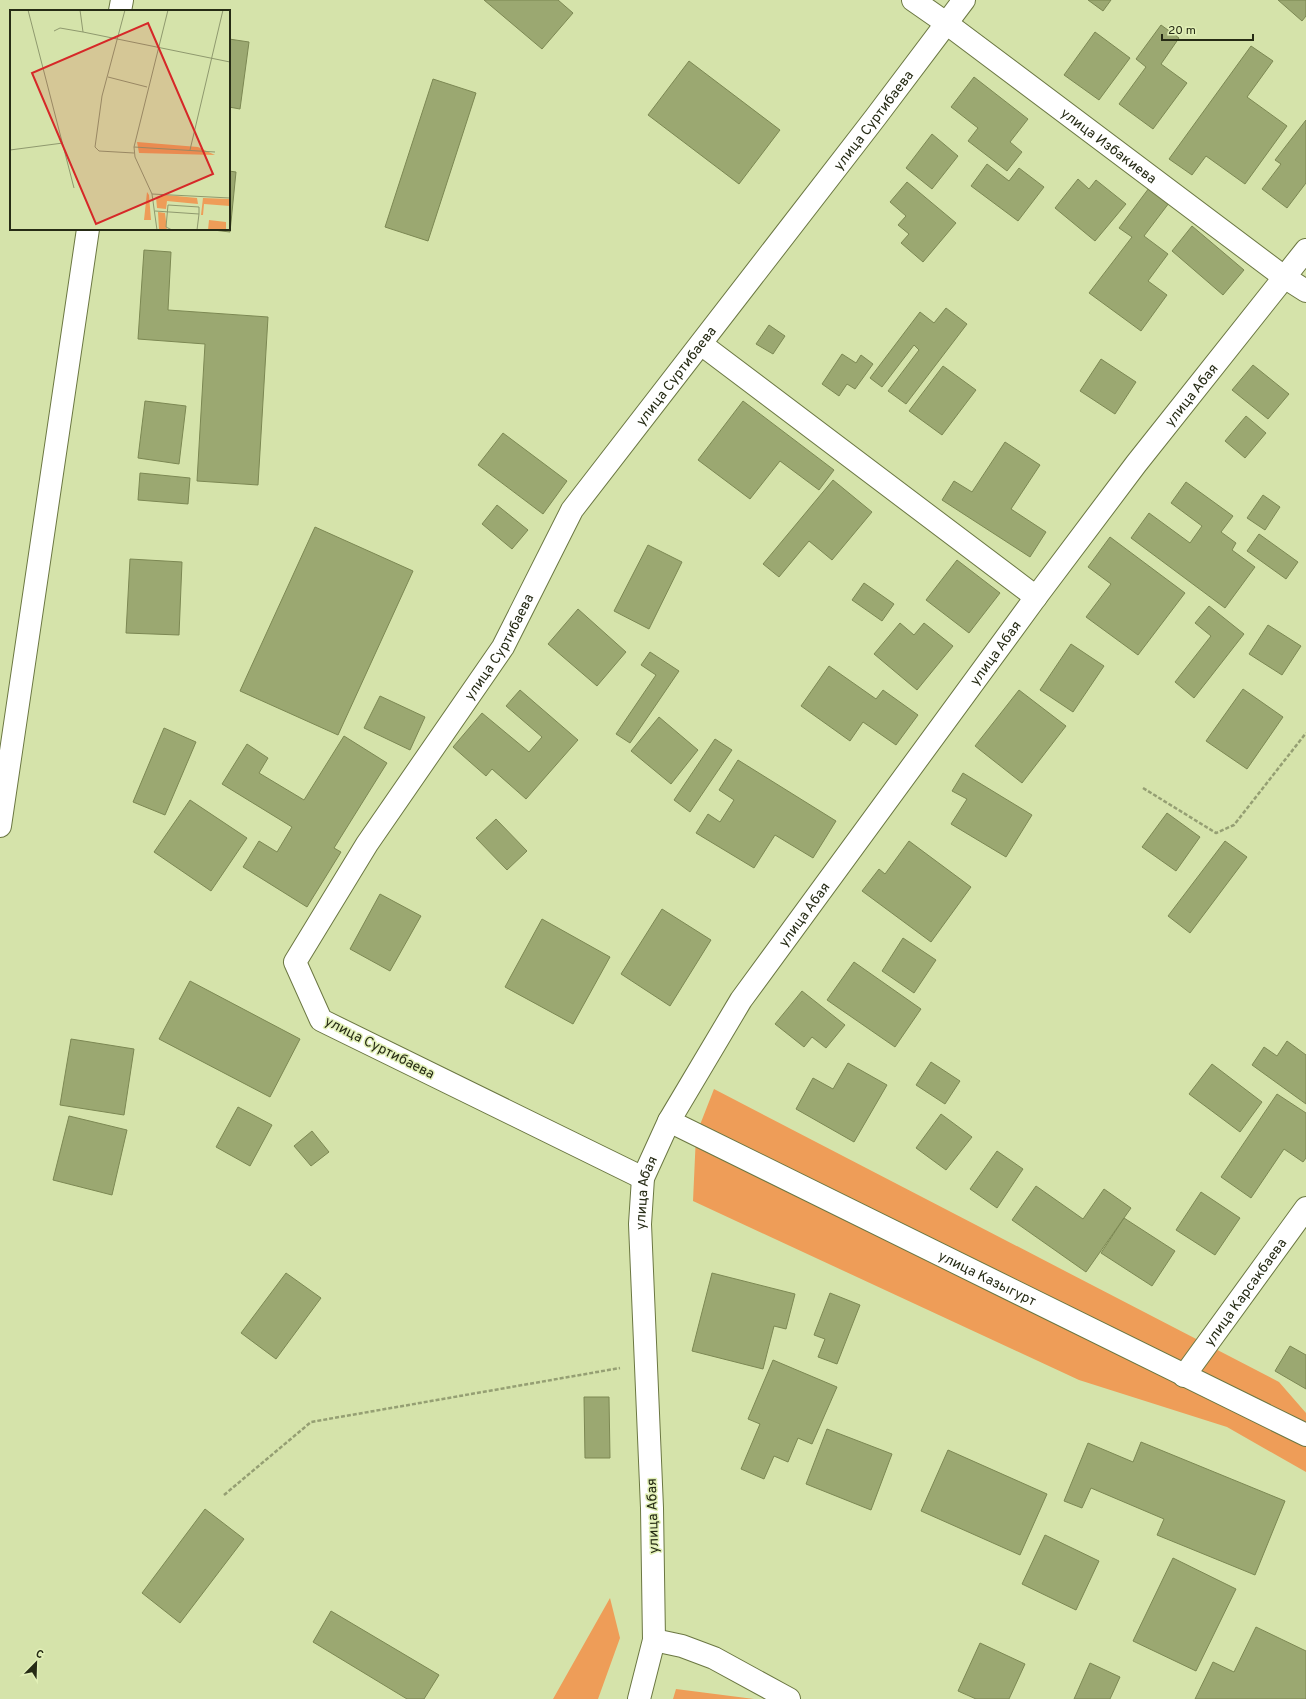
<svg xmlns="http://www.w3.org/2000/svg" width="1306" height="1699" font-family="Overpass,sans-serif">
<rect width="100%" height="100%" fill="#d5e3aa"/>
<path fill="#ee9d58" d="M714 1089 1279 1382 1306 1413V1472L1227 1427 1079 1380 693 1201 696 1135Z
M610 1598 620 1638 598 1699H553Z
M676 1689 754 1699H673Z"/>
<path fill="#9ba871" stroke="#7c8853" d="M484 0H558L573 13 542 49Z
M1088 0H1111L1103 11Z
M1278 0H1306V16L1302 21Z
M1161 25 1179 38 1161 64 1187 83 1153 129 1119 104 1146 67 1136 59Z
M1095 32 1130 58 1099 100 1064 75Z
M229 39 249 42 240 109 229 107Z
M1251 46 1273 61 1247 97 1287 126 1245 184 1206 156 1192 175 1169 159Z
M689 61 780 130 739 184 648 115Z
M974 77 1028 119 1010 142 1022 152 1007 171 968 141 978 128 951 107Z
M433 79 476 93 428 241 385 227Z
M1306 120V183L1287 208 1262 189 1281 164 1275 160Z
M932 134 958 156 932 189 906 168Z
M987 164 1009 181 1019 168 1044 187 1018 221 971 186Z
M229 171 236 172 230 232 205 229H229Z
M1078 179 1089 189 1096 180 1126 204 1095 241 1055 208Z
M907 182 956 223 923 262 901 243 909 234 898 225 906 216 890 202Z
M1149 188 1169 203 1144 236 1168 254 1148 281 1167 295 1141 331 1089 293 1132 237 1119 228Z
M1192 226 1244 270 1223 295 1172 251Z
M144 250 171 252 168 310 268 317 258 485 197 481 205 344 138 339Z
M946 308 967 324 906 404 888 391 919 350 914 345 882 387 870 378 920 312 934 323Z
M769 325 785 336 773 354 756 344Z
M842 354 856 363 861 355 873 364 855 389 847 384 839 396 822 384Z
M1101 359 1136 382 1115 414 1080 391Z
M1253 365 1289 394 1268 419 1232 390Z
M943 366 976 390 942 435 909 411Z
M145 401 186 406 179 464 138 458Z
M743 401 834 470 819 490 780 461 750 499 698 460Z
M1246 416 1266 433 1245 458 1225 441Z
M503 433 567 481 543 514 478 465Z
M1005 442 1040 465 1011 509 1046 532 1030 557 942 500 954 481 972 492Z
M140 473 190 478 188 504 138 500Z
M833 480 872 512 832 560 809 541 779 577 763 564Z
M1186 482 1233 516 1221 532 1236 543 1232 550 1255 567 1225 608 1131 538 1149 513 1190 543 1202 526 1171 503Z
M1263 495 1280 507 1265 530 1247 518Z
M497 505 528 530 512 549 482 524Z
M315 527 413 571 338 735 240 691Z
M1259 534 1298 562 1286 579 1247 551Z
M1110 537 1185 593 1138 655 1086 617 1111 584 1088 567Z
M648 545 682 562 649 629 614 611Z
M130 559 182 562 179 635 126 633Z
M957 560 1000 593 969 633 926 600Z
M864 583 894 604 882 621 852 600Z
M1209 606 1244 634 1194 698 1175 682 1211 636 1195 623Z
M578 609 626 652 597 686 548 644Z
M900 623 914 635 924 623 953 646 917 690 874 654Z
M1268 625 1301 646 1282 675 1249 654Z
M1071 644 1104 666 1073 712 1040 690Z
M650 652 679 671 630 743 616 734 656 675 641 665Z
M829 666 876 699 883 690 918 715 896 745 863 722 850 741 801 706Z
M1243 689 1283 717 1247 769 1206 741Z
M520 690 578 740 526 799 492 769 486 776 453 747 482 713 529 752 542 737 506 706Z
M1019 690 1066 726 1022 783 975 746Z
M380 696 425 717 410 750 364 728Z
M659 717 698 750 671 784 631 751Z
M164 728 196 742 165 815 133 802Z
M344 736 387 763 334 848 341 852 307 907 243 867 259 841 277 852 292 827 222 784 247 744 268 758 259 773 304 800Z
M715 739 732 750 690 812 674 800Z
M738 760 836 821 813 858 775 835 754 868 696 833 708 814 720 822 734 800 719 790Z
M963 773 1032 815 1006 857 951 824 967 799 952 791Z
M190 800 247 838 211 891 154 852Z
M1167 813 1200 837 1176 871 1142 847Z
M496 819 527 851 507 870 476 838Z
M909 841 971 887 931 942 862 891 879 869 885 874Z
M1225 841 1247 857 1190 933 1168 916Z
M380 894 421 916 390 971 350 949Z
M662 909 711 940 670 1006 621 974Z
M542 919 610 957 573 1024 505 987Z
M903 938 936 960 914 993 882 971Z
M854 962 921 1009 895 1047 827 1000Z
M190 981 300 1039 270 1097 159 1039Z
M802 991 845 1025 826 1048 812 1037 804 1047 775 1024Z
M71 1039 134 1049 124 1115 60 1105Z
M1287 1041 1306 1055V1104L1252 1065 1264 1047 1277 1056Z
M931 1062 960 1081 945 1104 916 1085Z
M848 1063 887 1085 854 1142 796 1109 813 1078 833 1089Z
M1212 1064 1262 1102 1240 1132 1189 1094Z
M1277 1094 1306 1113V1158L1303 1162 1284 1149 1251 1198 1221 1177Z
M238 1107 272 1125 250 1166 216 1147Z
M941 1114 972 1137 946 1170 916 1148Z
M69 1116 127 1130 112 1195 53 1180Z
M312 1131 329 1152 311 1166 294 1146Z
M997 1151 1023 1169 997 1208 970 1189Z
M1036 1186 1083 1219 1104 1189 1131 1208 1086 1272 1012 1220Z
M1201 1192 1240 1218 1215 1255 1176 1230Z
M1124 1218 1175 1251 1152 1286 1101 1253Z
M286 1273 321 1298 276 1359 241 1333Z
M712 1273 795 1294 786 1329 774 1326 763 1369 692 1351Z
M830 1293 860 1305 837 1364 818 1357 825 1339 814 1335Z
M1290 1346 1306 1355V1389L1275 1371Z
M773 1360 837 1387 812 1444 798 1438 788 1462 774 1456 764 1479 741 1469 760 1424 748 1419Z
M584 1397H609L610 1458H585Z
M827 1429 892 1454 871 1510 806 1484Z
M1141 1442 1285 1501 1255 1575 1157 1535 1164 1519 1091 1488 1082 1508 1064 1501 1088 1443 1133 1462Z
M948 1450 1047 1494 1020 1555 921 1511Z
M205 1509 244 1539 180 1623 142 1593Z
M1045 1535 1099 1561 1076 1610 1022 1584Z
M1173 1558 1236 1589 1196 1671 1133 1641Z
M331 1611 439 1675 424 1699H407L313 1642Z
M1256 1627 1306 1651V1699H1195L1213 1662 1234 1672Z
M980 1643 1025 1664 1009 1699H976L958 1691Z
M1090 1663 1120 1677 1110 1699H1074Z"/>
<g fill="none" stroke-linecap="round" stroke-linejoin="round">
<g stroke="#6b7742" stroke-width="24">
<g id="minor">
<path id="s1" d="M913 0 946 23 1284 277 1306 291"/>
<path d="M120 11 122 0"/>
<path d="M701 344 1036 597"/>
<path d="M0 826 88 229"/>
<path id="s2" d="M669 1121 1306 1435"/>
<path id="s3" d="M643 1178 321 1020 295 962 367 844 503 647 572 510 875 118 964 0"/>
<path id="s4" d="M1184 1376 1306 1208"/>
<path d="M654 1640 682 1646 714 1658 789 1699"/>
</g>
</g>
<g stroke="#6b7742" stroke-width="24">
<g id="tertiary">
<path id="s5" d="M639 1699 654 1640 652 1508 640 1224 643 1178 669 1121 741 1000 1036 597 1136 464 1306 250"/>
</g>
</g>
<path stroke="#959f73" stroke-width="2.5" stroke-dasharray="4 2" stroke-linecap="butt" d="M1143 788 1216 833 1234 825 1306 733
M224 1495 311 1422 620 1368"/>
<use href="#minor" stroke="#fff" stroke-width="22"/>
<use href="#tertiary" stroke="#fff" stroke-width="22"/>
</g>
<g text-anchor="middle" stroke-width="3" stroke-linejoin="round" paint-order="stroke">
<g font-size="14" fill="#262b15" stroke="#e2f0b7">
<text dy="5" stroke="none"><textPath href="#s3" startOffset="1446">улица Суртибаева</textPath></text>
<text dy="5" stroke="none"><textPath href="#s1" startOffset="244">улица Избакиева</textPath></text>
<text dy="5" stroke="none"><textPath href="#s3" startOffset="1123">улица Суртибаева</textPath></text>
<text dy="5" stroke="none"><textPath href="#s5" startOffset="1481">улица Абая</textPath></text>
<text dy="5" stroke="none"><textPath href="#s3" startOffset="798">улица Суртибаева</textPath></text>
<text dy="5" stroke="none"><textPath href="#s5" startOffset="1157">улица Абая</textPath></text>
<text dy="5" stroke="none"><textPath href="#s5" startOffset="833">улица Абая</textPath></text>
<text transform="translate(380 1047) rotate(27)" y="5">улица Суртибаева</text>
<text dy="5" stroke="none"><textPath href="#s5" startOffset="509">улица Абая</textPath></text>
<text dy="5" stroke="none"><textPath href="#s2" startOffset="355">улица Казыгурт</textPath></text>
<text dy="5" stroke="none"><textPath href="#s4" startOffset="104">улица Карсакбаева</textPath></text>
<text transform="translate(652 1516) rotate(-92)" y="5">улица Абая</text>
</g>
</g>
<g transform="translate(10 10)">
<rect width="220" height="220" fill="#d5e3aa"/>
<path d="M127 132 188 137 205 145 129 143ZM137 182 139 185 141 210H134ZM156 185 187 188 188 194 157 191 156 199 147 198 146 187ZM193 188 220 189V196L194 194 193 205H191ZM148 202 155 203 157 220H149ZM199 210 216 212V220H198Z" fill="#ee9d58"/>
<path fill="none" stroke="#8f996e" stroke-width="1" d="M18 0 64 178M70 0 73 22M115 0 92 86 85 137 89 141 124 143M44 21 50 18 73 22 220 52M98 67 137 77M124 137 205 142M0 140 53 133M180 140 213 0M142 184 220 188M145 201 189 204 187 220M147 220 142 184 125 147 124 137 158 0M162 220 156 217 158 195 189 197V204"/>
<path fill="#d62828" fill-opacity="0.15" stroke="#d62828" stroke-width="2" d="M138 13 203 164 86 214 22 63Z"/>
<rect width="220" height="220" fill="none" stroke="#262b15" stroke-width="2"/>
</g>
<g transform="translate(36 1663) rotate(23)" stroke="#e2f0b7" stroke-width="3" paint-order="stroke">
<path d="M0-3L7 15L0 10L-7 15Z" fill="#262b15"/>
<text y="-6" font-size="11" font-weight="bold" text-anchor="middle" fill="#262b15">С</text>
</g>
<path d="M1162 34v6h91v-6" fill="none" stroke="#262b15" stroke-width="2"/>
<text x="1168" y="34" font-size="12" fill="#262b15" stroke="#e2f0b7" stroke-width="3" paint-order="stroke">20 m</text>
</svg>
